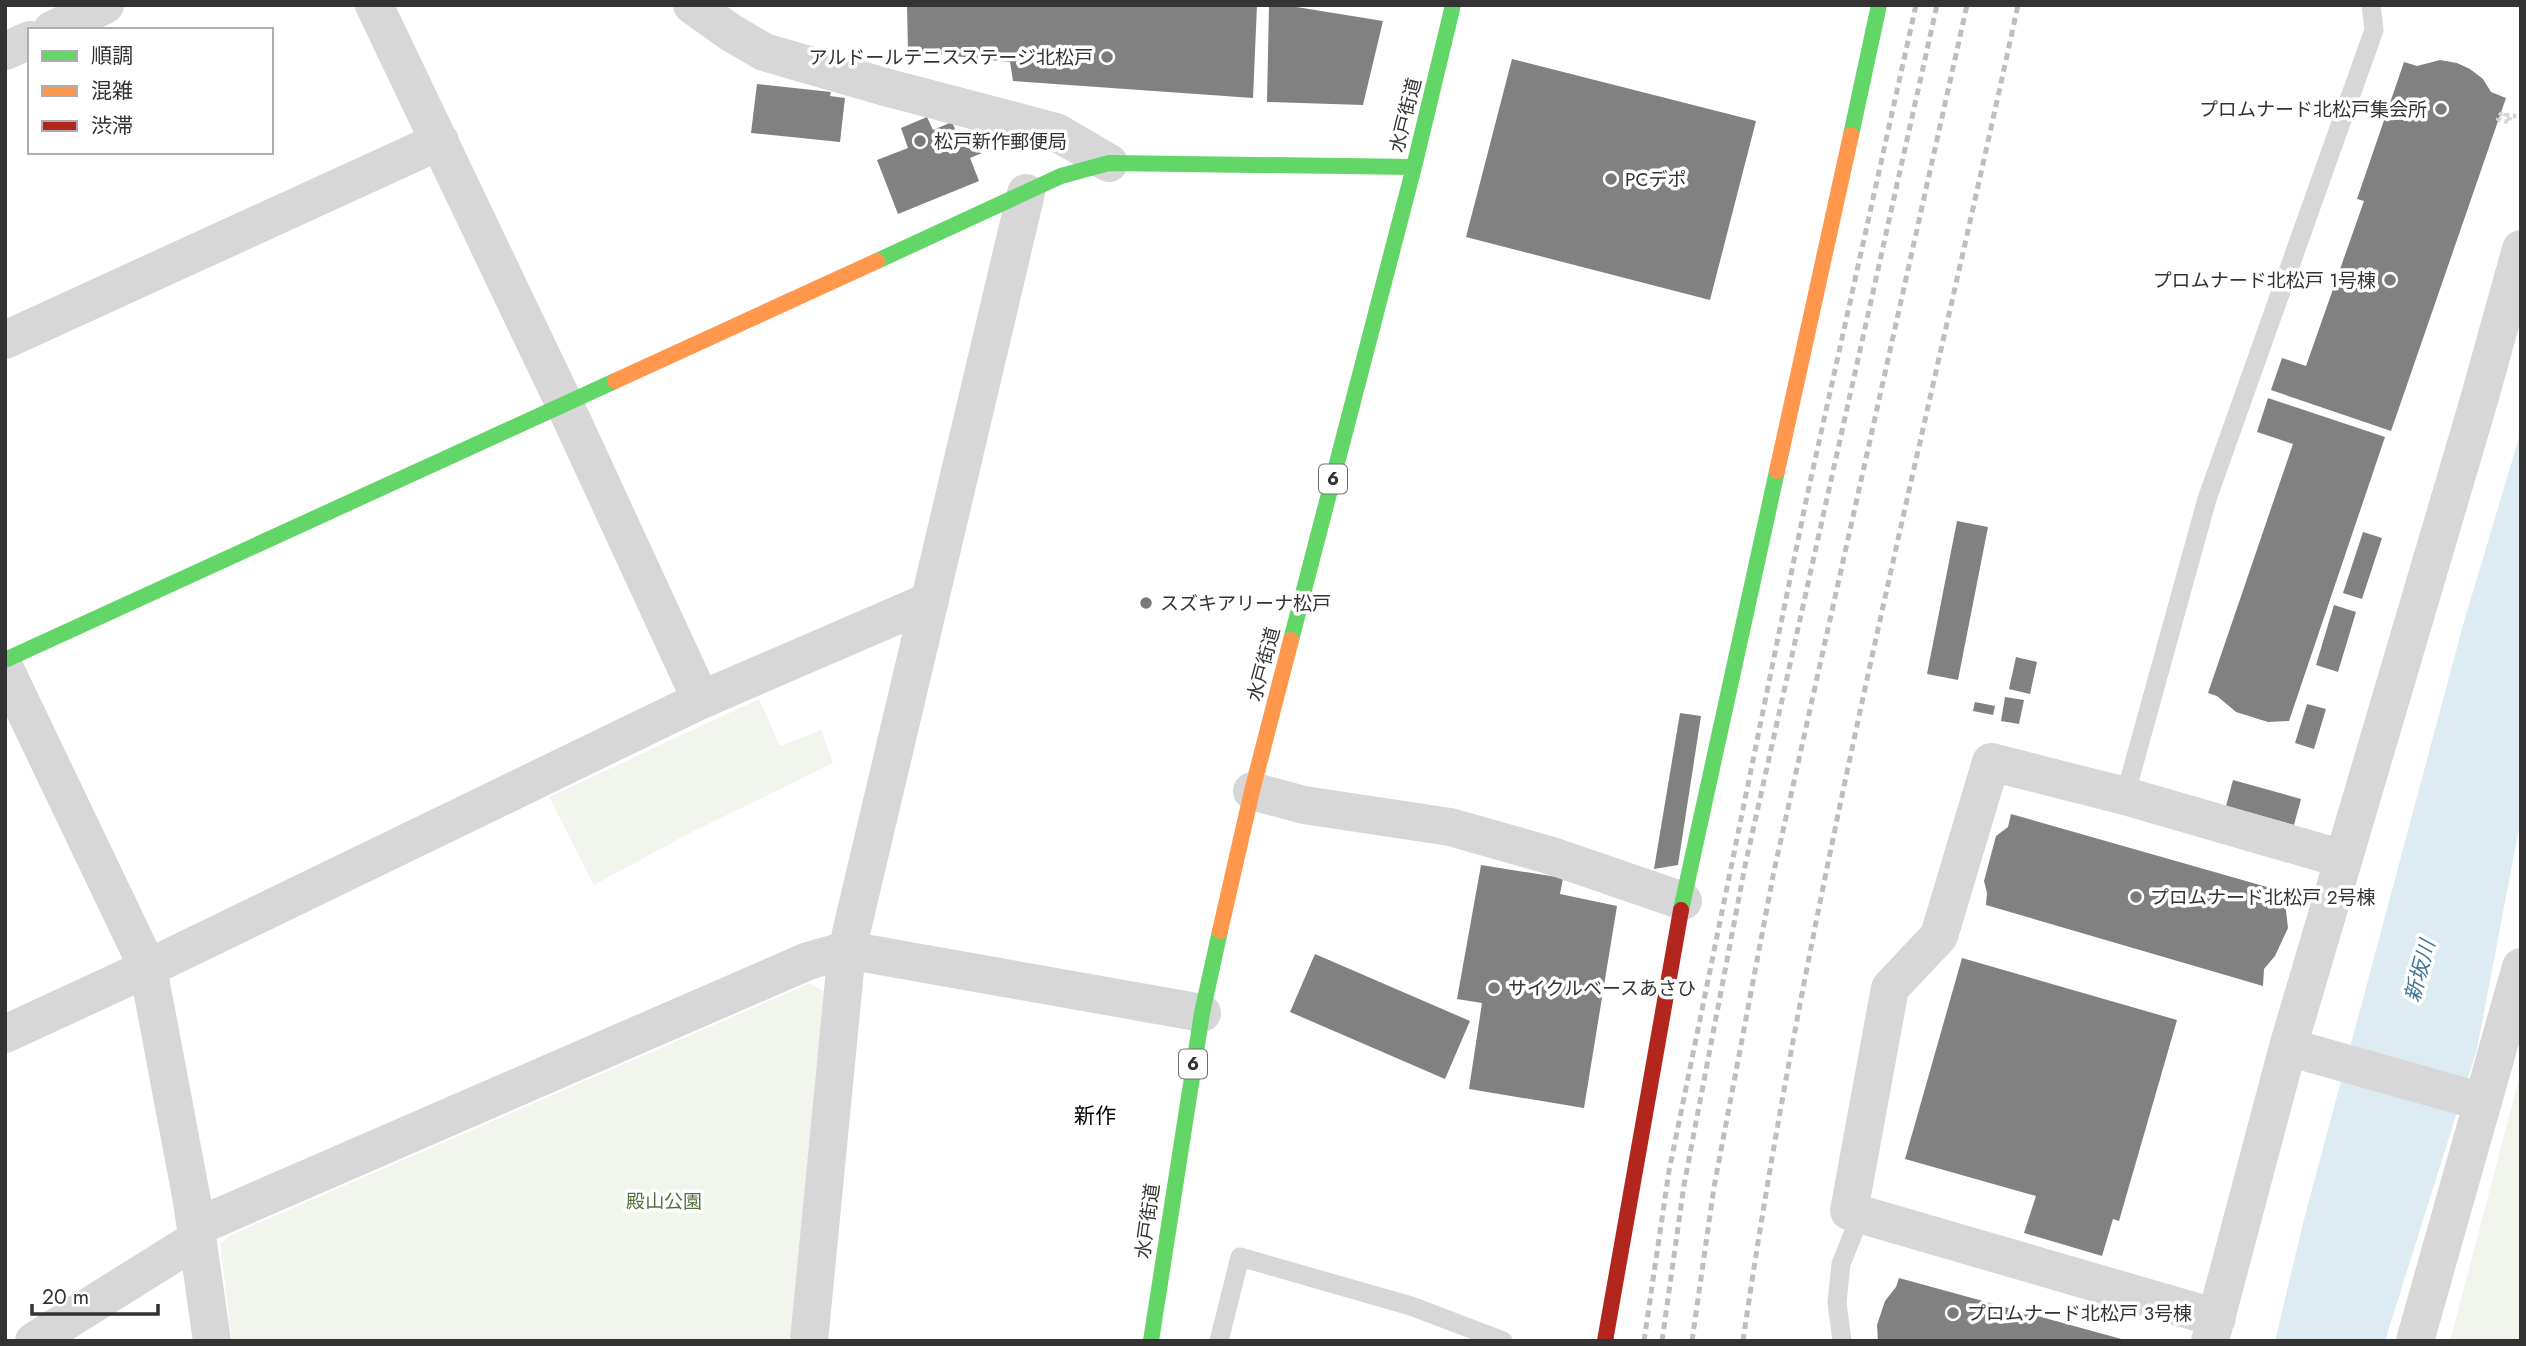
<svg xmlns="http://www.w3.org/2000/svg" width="2526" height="1346" font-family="Jost,'Noto Sans JP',sans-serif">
<rect width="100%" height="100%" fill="#fff"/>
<path fill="#f1f5ed" d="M759 699 780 746 821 730 833 763 686 835 594 885 549 797Z
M810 983 826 993 793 1341H232L220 1244 233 1234Z
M2521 1071V1341H2450Z"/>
<path fill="#ddebf3" d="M2521 431V818L2477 1049 2385 1341H2275L2303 1223 2463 625Z"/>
<path fill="#818181" d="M907 5H1257L1253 98 1013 81 1010 62 908 51Z
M1269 5H1284L1383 21 1363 105 1267 102Z
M1512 59 1756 121 1710 300 1466 237Z
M2440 60 2457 63 2470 69 2483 79 2491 92 2506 98 2391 431 2271 390 2282 358 2306 366 2364 201 2357 199 2404 62 2417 66Z
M757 84 831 92 830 96 845 98 840 142 751 133Z
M927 117 933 130 952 122 958 136 973 130 982 153 970 158 979 181 898 214 877 160 908 148 901 128Z
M2268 398 2385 437 2289 721 2268 722 2236 712 2217 696 2208 693 2293 444 2257 432Z
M1957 521 1988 527 1958 680 1927 674Z
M2363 532 2382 538 2362 599 2343 593Z
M2334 605 2356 612 2338 672 2316 665Z
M2016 657 2037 662 2030 694 2009 689Z
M2005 697 2024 700 2019 724 2001 721Z
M1975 702 1995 706 1993 715 1973 711Z
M2307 704 2326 709 2314 749 2295 743Z
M1680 713 1701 716 1678 865 1654 869Z
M2233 780 2301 799 2294 825 2226 806Z
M2011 814 2288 893 2285 902 2288 928 2275 956 2264 969 2263 986 1986 905 1987 893 1984 881 1996 836 2008 827Z
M1481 865 1563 878 1560 894 1617 906 1584 1108 1469 1089 1482 1003 1457 999Z
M1315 954 1470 1021 1445 1079 1290 1012Z
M1962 958 2177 1020 2119 1221 2113 1219 2102 1256 2024 1233 2036 1196 1905 1159Z
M1899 1278 2125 1340V1341H1878L1877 1325 1885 1301 1896 1287Z"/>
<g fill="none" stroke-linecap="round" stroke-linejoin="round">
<path stroke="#d6d6d6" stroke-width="4.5" stroke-dasharray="3.5 3.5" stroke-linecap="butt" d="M2506 113 2505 118 2510 119 2508 122 2498 119 2501 114 2521 117"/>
<path stroke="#d7d7d7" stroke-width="19" d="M2125 796 2207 499 2374 30 2371 5
M1219 1341 1240 1257 1411 1306 1503 1341
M1842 1341 1837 1302 1841 1264 1861 1214"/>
<path stroke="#d7d7d7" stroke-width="38" d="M374 5 565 405 701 700
M692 5 730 32 764 52 885 87 1056 132 1109 163
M52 30 105 5
M5 51 30 40
M5 340 440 141
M5 669 148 968 192 1201 212 1341
M1252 791 1304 805 1450 827 1552 856 1683 901
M5 1034 148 968 701 700 930 601
M2288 1047 2483 1102
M196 1227 808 961 847 950 1202 1013
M2217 1318 1849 1211 1890 988 1939 936 1991 762 2125 796 2343 859
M34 1341 197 1239
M809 1341 847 950 1026 193
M2210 1341 2288 1047 2479 400 2521 249
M2415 1341 2521 967"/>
<path stroke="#63d668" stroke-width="16" d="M1851 135 1879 5
M877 261 1061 176 1109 163 1414 167
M1291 640 1414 167 1453 5
M5 660 615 381
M1681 910 1777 471
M1151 1341 1202 1013 1220 931"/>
<path stroke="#ff974d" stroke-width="16" d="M615 381 877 261
M1777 471 1851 135
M1220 931 1252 791 1291 640"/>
<path stroke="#b3261e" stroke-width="16" d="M1605 1341 1681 910"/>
<path stroke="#bebebe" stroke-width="5" stroke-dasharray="7 5" stroke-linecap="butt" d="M1644 1341 1669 1171 1807 496 1916 5
M1662 1341 1684 1185 1745 866 1937 5
M1692 1341 1714 1187 1774 871 1967 5
M1743 1341C1808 891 1922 449 2018 5"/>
</g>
<g fill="#7a7a7a" stroke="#fff" stroke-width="2.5">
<circle cx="1107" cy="57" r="7"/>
<circle cx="2441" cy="109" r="7"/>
<circle cx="920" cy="141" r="7"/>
<circle cx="1611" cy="179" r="7"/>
<circle cx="2390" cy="280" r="7"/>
<circle cx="1146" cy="603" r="7"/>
<circle cx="2136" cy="897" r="7"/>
<circle cx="1494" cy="988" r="7"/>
<circle cx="1953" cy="1313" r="7"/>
</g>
<g text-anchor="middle" stroke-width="7" stroke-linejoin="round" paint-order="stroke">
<g fill="#fff" stroke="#707070" stroke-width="2">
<rect x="1319" y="464.5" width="28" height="29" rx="5"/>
<rect x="1179" y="1049.5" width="28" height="29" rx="5"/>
</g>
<g font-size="18" font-weight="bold" fill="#333">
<text x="1333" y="485">6</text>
<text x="1193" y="1070">6</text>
</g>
<g font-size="19" fill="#333" stroke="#fff" text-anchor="start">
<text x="1093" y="64" text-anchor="end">アルドールテニスステージ北松戸</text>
<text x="2427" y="116" text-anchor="end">プロムナード北松戸集会所</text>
<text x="934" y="148">松戸新作郵便局</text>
<text x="1625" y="186">PCデポ</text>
<text x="2376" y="287" text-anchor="end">プロムナード北松戸 1号棟</text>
<text x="1160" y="610">スズキアリーナ松戸</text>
<text x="2150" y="904">プロムナード北松戸 2号棟</text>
<text x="1508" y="995">サイクルベースあさひ</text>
<text x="1967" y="1320">プロムナード北松戸 3号棟</text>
</g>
<g font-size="19" fill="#333" stroke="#fff">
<text transform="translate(1405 115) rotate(-76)" y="7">水戸街道</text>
<text transform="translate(1263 664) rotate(-75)" y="7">水戸街道</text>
<text transform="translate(1147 1221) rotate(-82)" y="7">水戸街道</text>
</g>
<g font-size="19" fill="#56703f" stroke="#fff">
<text x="664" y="1208">殿山公園</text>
</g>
<g font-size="21" font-style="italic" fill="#3f7597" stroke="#fff">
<text transform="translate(2420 971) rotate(-75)" y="7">新坂川</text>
</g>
<g font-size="21" fill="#000" stroke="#fff">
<text x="1095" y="1123">新作</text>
</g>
</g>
<rect width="2526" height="1346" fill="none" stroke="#333333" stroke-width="14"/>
<rect x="28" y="28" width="245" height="126" fill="#ffffff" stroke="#adadad" stroke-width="2"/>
<rect x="42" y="51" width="35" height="10" fill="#63d668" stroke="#adadad" stroke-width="2"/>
<text x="91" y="63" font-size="21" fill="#333333">順調</text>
<rect x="42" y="86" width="35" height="10" fill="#ff974d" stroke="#adadad" stroke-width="2"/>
<text x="91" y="98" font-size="21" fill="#333333">混雑</text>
<rect x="42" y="121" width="35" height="10" fill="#b3261e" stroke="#adadad" stroke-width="2"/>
<text x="91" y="133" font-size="21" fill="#333333">渋滞</text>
<path d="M32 1304v10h126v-10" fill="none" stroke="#333333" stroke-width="3.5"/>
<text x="42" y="1304" font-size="21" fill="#333333" stroke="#ffffff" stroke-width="5" paint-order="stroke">20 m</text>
</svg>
